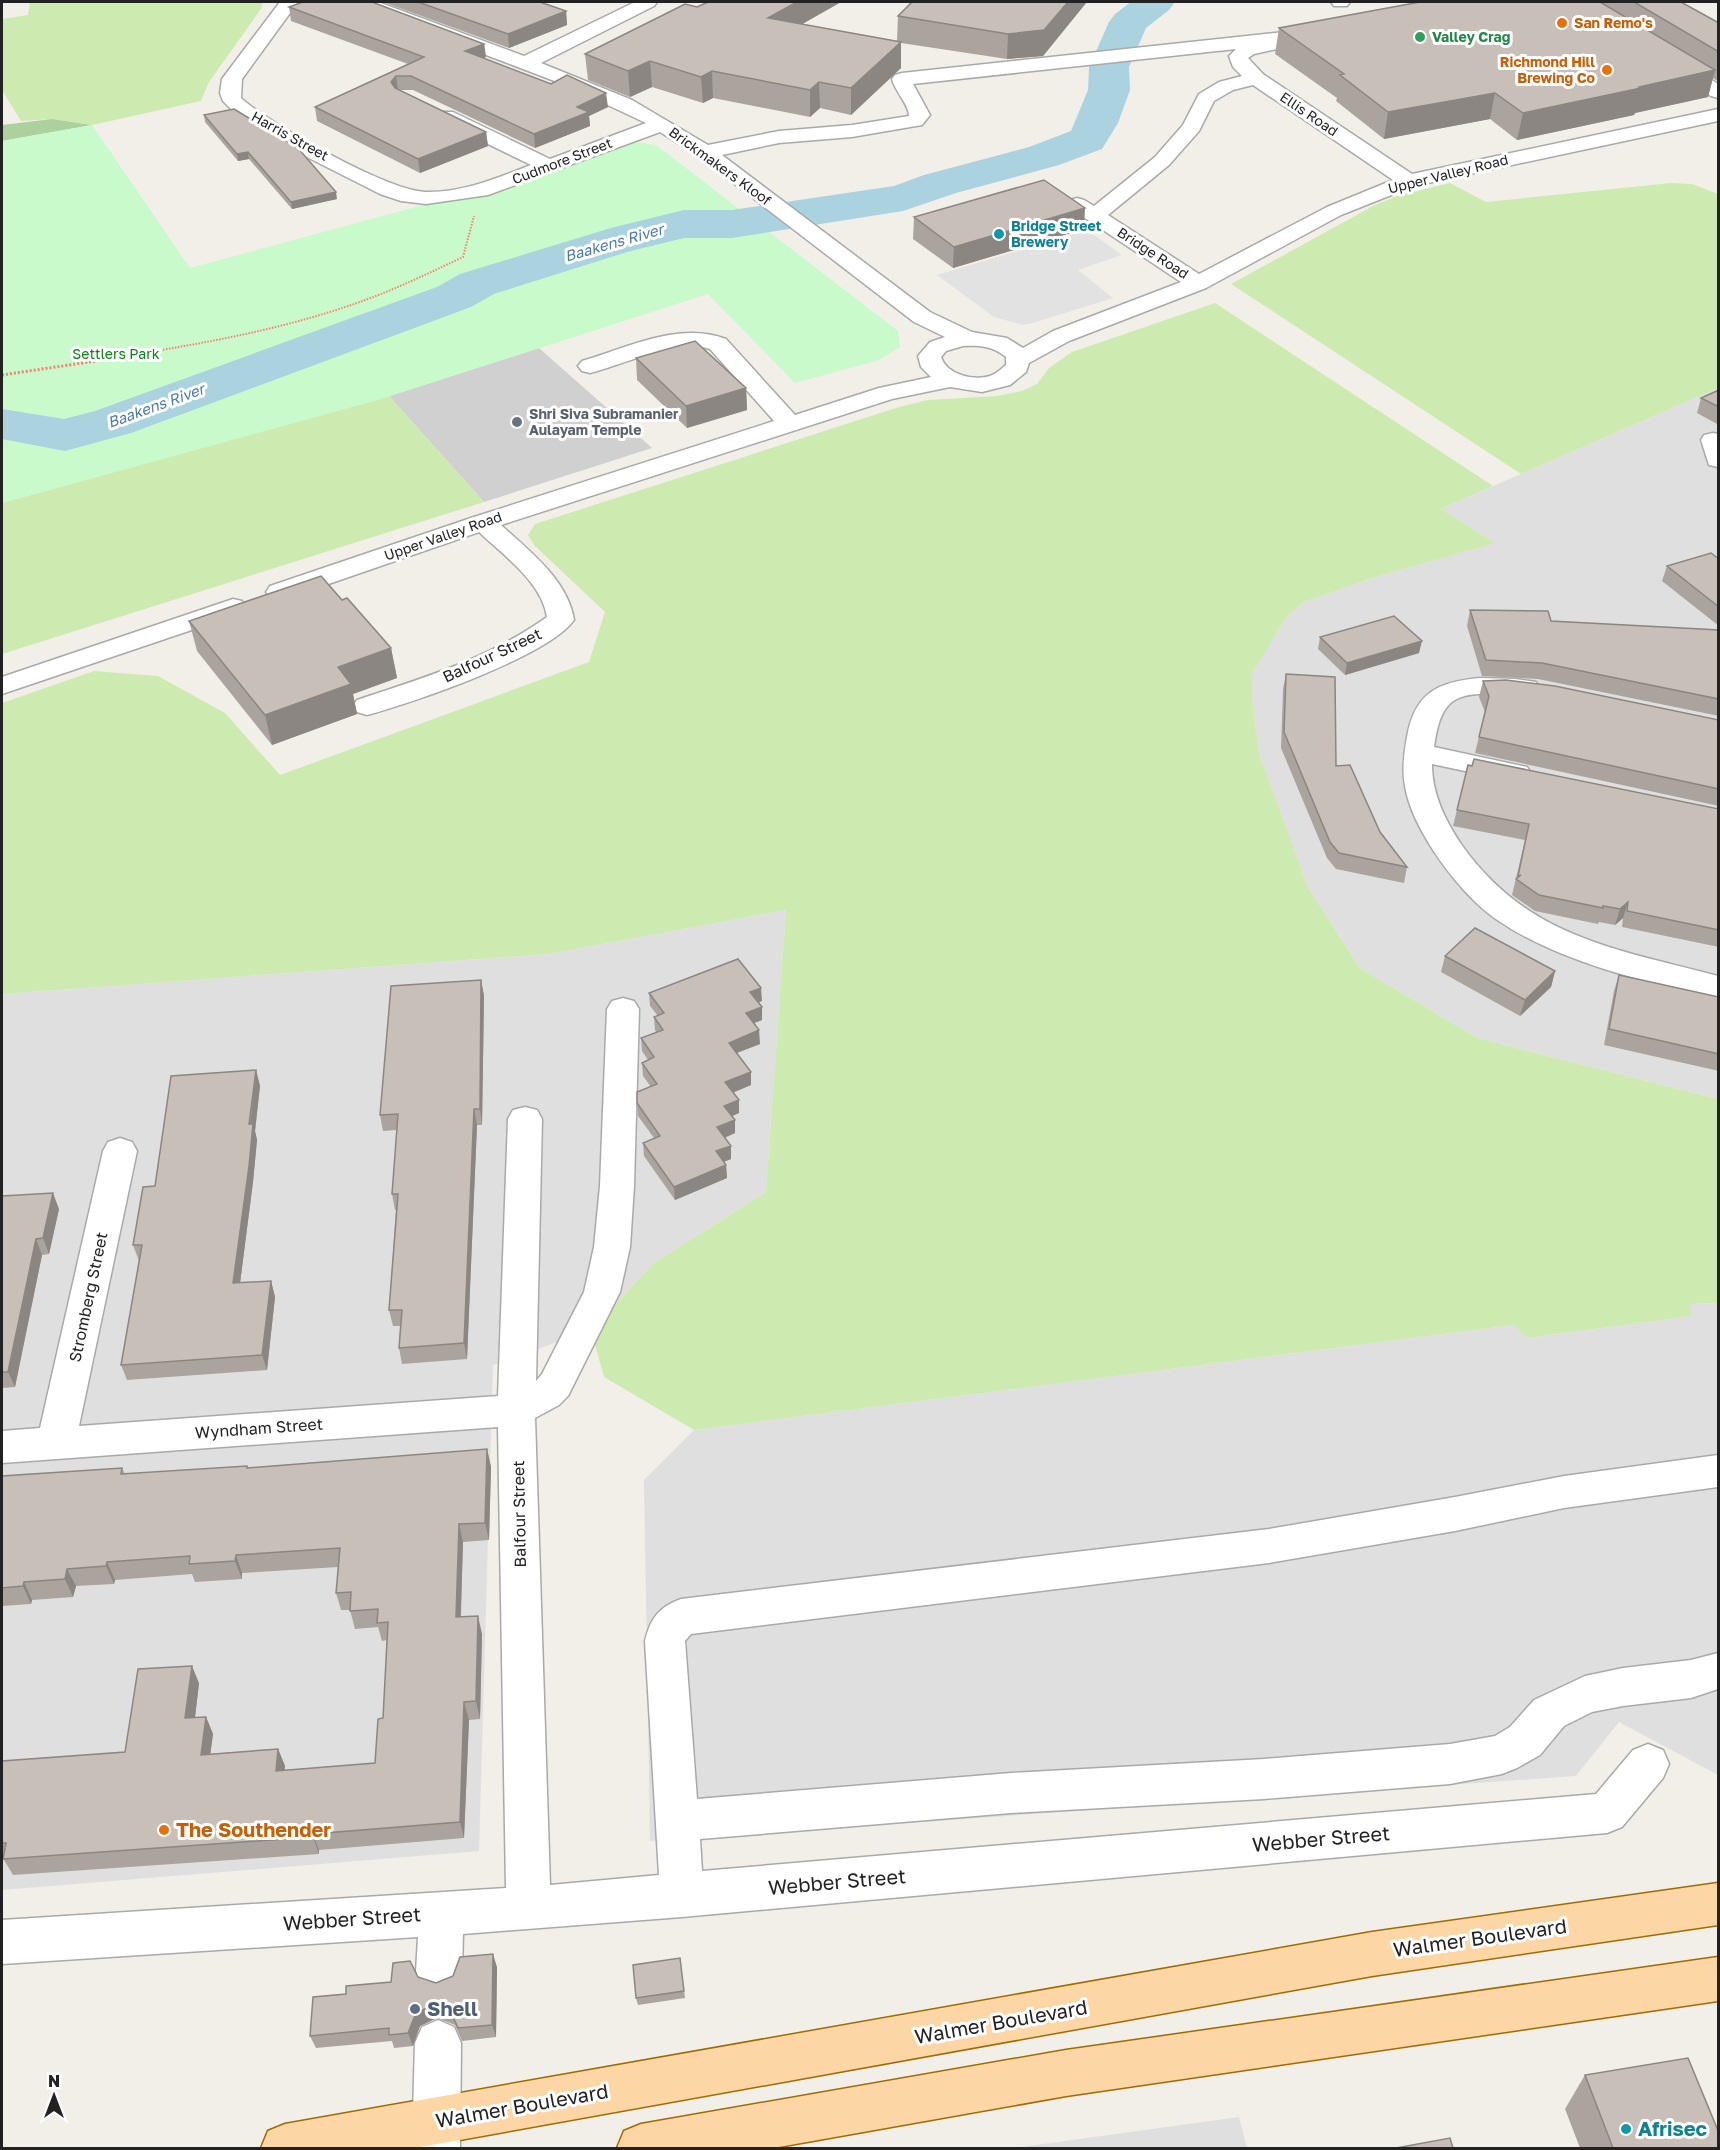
<svg xmlns="http://www.w3.org/2000/svg" width="1720" height="2150" font-family="'Golos Text',sans-serif">
<rect width="100%" height="100%" fill="#f2efe9"/>
<path fill="#e0dfdf" d="M1718 388V1099L1477 1038 1360 968 1307 886 1285 827 1259 753 1252 701 1251 674 1286 617 1304 602 1376 577 1494 543 1441 509Z
M786 910 766 1192 654 1263 591 1330 493 1365 479 1851 2 1890V994L549 954Z
M1718 1303V1775L1619 1722 1576 1776 650 1841 644 1480 694 1430 1515 1325 1528 1338 1690 1316 1689 1304Z
M1239 2117 1247 2148H1015Z"/>
<path fill="#d0d0d0" d="M539 348 652 448 484 502 389 396Z"/>
<path fill="#cdebb0" d="M30 2H263L261 9 209 82 201 101 92 125 52 119 21 121 2 90V19L28 15Z
M1450 183 1486 202 1671 183 1692 184 1718 194V388L1521 474 1231 284 1375 205 1397 196Z
M1215 303 1493 486 1441 509 1495 543 1376 577 1304 602 1286 617 1252 674V701L1259 753 1307 886 1360 968 1477 1038 1718 1099V1303L1690 1304 1691 1316 1527 1338 1514 1325 694 1430 604 1377 591 1330 654 1263 766 1192 786 910 549 954 2 994V703L94 671 158 676 225 713 280 775 589 662 605 612 534 545 528 535 535 524 899 407 928 400 997 396 1022 391 1037 384 1049 368 1072 352Z
M389 396 484 502 2 654V503Z"/>
<path fill="#add19e" d="M52 119 92 125 2 141V125Z"/>
<path fill="#c8facc" d="M92 125 190 268 460 195 618 140 656 145 898 331 900 347 879 360 795 383 708 294 378 400 2 503V141Z"/>
<path fill="#e2e2e2" d="M1087 230 1122 255 1078 270 1113 298 1033 323 1023 325 994 317 937 275Z"/>
<g fill="none" stroke-linecap="round" stroke-linejoin="round">
<path fill="#aad3df" fill-rule="evenodd" d="M1131 2H1175L1169 10 1146 28 1129 67 1130 90 1118 123 1102 149 1059 165 956 193 903 211 732 238H684L627 252 494 294 471 307 131 433 65 451 2 439V409L64 419 95 411 437 287 460 274 611 228 684 210H732L894 186 924 175 1029 147 1071 131 1088 90 1089 67 1109 22 1115 14Z"/>
<g stroke="#a9a9a9" stroke-width="3">
<path id="minor" d="M280 2H298L242 79 241 98C271 125 386 190 425 192 462 193 497 178 531 165L439 120 436 116 439 112H453L550 159 646 123 565 85 357 6 354 2H378L524 56 635 2H657L654 6 541 63 632 100 708 145 779 131 852 125 909 116C909 104 895 92 892 79L895 75 902 73 1322 28 1329 30 1331 34 1329 38 1279 44 1277 49 1254 54 1248 58 1263 74 1412 174 1718 109V121L1414 186 1341 215 1206 288 1069 341 1029 363 1026 372 1010 385 982 392 950 387 892 399 501 525C528 550 568 580 574 620 549 656 412 703 367 715L357 712 353 706 357 700C423 678 490 658 547 617 542 582 503 555 479 532L288 598 279 600 270 598 266 592 270 586 474 517 774 421 710 349C681 338 621 365 590 373L582 371 578 366 582 361C627 348 679 321 726 339L795 415 879 388 931 377 921 367 918 356 930 342 945 337 914 322 698 156 660 132 488 195 426 204 401 201 380 194 305 156 254 126 236 114 223 101 220 93 222 79ZM1236 49 1229 56 1233 67 1242 76 1219 82 1199 94 1183 125 1155 157 1094 206 1084 200 1077 198 1070 200 1066 204 1070 208 1181 282 1053 331 1023 348 1007 338 972 332 930 312 722 155 779 143 852 137 922 125 930 115 913 84ZM1253 85 1393 180 1327 207 1199 274 1108 215 1169 165 1199 131 1214 101 1233 90ZM963 346C979 345 993 346 1006 357V365C1001 369 996 374 990 376 974 381 947 375 941 357L946 351Z
M1331 2H1350L1347 6H1334Z
M1671 57 1678 59 1718 84V98L1711 96 1664 67 1661 63 1664 59Z
M1713 433 1718 434V467L1709 465 1701 440 1704 435Z
M233 599 242 601 246 607 242 613 2 694V677Z
M1480 678 1515 679 1536 682 1540 688 1536 694C1525 697 1515 695 1503 694 1455 692 1441 697 1434 747L1527 767 1531 773 1527 779 1517 782 1432 764C1432 794 1445 820 1461 844 1527 938 1616 949 1718 976V998C1647 983 1556 961 1496 919 1460 894 1412 830 1405 786 1402 769 1404 753 1407 737 1415 692 1438 682 1480 678Z
M623 998 634 1001 639 1009 634 1186 630 1247 620 1292 568 1396 559 1405 535 1418 550 1885 659 1875 645 1641C650 1619 659 1607 681 1599L1269 1529 1455 1497 1564 1476 1718 1455V1487L1564 1508 1455 1531 1269 1563 691 1634 685 1641 697 1799 1011 1773 1264 1759 1450 1744 1495 1736 1510 1727 1534 1700 1585 1676 1623 1668 1691 1660 1718 1653V1689L1691 1698 1623 1706 1592 1712 1564 1726 1540 1755 1517 1768 1502 1774 1450 1784 1264 1799 1011 1813 700 1839 702 1871 1596 1794 1633 1750 1648 1744 1663 1750 1669 1764 1663 1778 1622 1827 1607 1833 682 1917 463 1934 462 1972 455 1988 439 1994 423 1988 416 1972 418 1937 2 1964V1920L506 1888 498 1427 2 1463V1431L40 1428 103 1151 108 1142 120 1138 132 1142 137 1151 79 1426 498 1396 508 1119 513 1110 525 1107 537 1110 542 1119 536 1381 542 1374 584 1292 594 1247 600 1186 607 1009 612 1001Z
M438 2020 454 2027 461 2043 460 2148H412L415 2043 422 2027Z"/>
</g>
<g stroke="#a06b00" stroke-width="3">
<path id="major" d="M1718 1883V1925L1372 1976 415 2148H261L268 2131 285 2124 1372 1932Z
M1718 1957V2001L1066 2096 773 2148H617L624 2131 641 2124 1066 2050Z"/>
</g>
<path stroke="#fa8072" stroke-width="2" stroke-dasharray="1.5 1.5" stroke-linecap="butt" d="M86 362C176 348 268 334 354 304 392 291 427 274 463 257L474 216"/>
<path stroke="#fa8072" stroke-width="3" stroke-dasharray="2 2" stroke-linecap="butt" d="M2 375 96 361"/>
<use href="#minor" fill="#fff" fill-rule="evenodd"/>
<use href="#major" fill="#fcd6a4" fill-rule="evenodd"/>
</g>
<path fill="#aba49e" d="M383 2H540L566 11 567 25 509 48Z
M708 2H841L802 24 897 41 898 16 912 2H1086V3L1043 56 1007 59 901 43V68L851 115 820 108 810 117 713 98 703 103 652 87 630 97 588 80 585 54 697 7Z
M1420 2H1681L1719 23V82L1713 78 1708 97 1635 113 1634 115 1517 140 1490 119 1384 139 1336 101 1337 98 1275 54 1279 28Z
M289 7 484 44 486 57 483 58 608 107 589 116 590 126 535 148 413 90H398L486 132 488 146 420 173 317 121 315 107 408 64 291 21Z
M204 115 337 199 292 209 249 159 238 161 205 122Z
M914 217 1084 229 953 268 913 239Z
M636 358 746 388 747 410 687 428 637 380Z
M1719 390V425L1697 413 1701 398Z
M1719 559V626L1662 581 1667 566Z
M342 600 391 648 397 678 353 694 357 714 272 745 197 651 189 621Z
M1470 610 1551 621 1719 630V716L1538 679 1482 676 1467 626Z
M1320 637 1419 653 1345 675 1318 649Z
M1286 674 1336 766 1380 832 1407 867 1404 883 1336 869 1327 858 1281 748 1283 689Z
M1483 681 1719 720V806L1475 753 1485 712 1479 697Z
M1468 765 1719 809V947L1622 927 1623 918 1615 925 1599 922 1598 924 1535 911 1512 895 1525 840 1453 826Z
M1445 956 1555 971 1551 987 1520 1016 1441 972Z
M1619 975 1719 997V1071L1604 1045 1614 991Z
M481 980 484 996 482 1125H477L467 1359 402 1364 399 1348 400 1326H393L389 1310 396 1210H395L392 1194 397 1130 383 1131 380 1115Z
M649 993 762 1001 758 1002 762 1007V1020L754 1023 760 1044 736 1053 751 1072V1085L733 1093 739 1113 732 1116 735 1133 725 1138 731 1146V1159L724 1162 726 1165 727 1178 675 1200 644 1156 643 1143 654 1138 638 1116 637 1103 651 1087 643 1076 642 1063 648 1060 642 1051 641 1038 656 1032 655 1030 654 1017 658 1016 650 1006Z
M256 1070 260 1086 255 1131 257 1140 253 1182 240 1283 271 1281 275 1297 267 1370 127 1380 121 1365 139 1261 133 1245 155 1186Z
M2 1196 59 1209 49 1254 42 1255 15 1387 2 1388Z
M487 1449 491 1467 489 1540 463 1542 461 1617 482 1634 480 1719 469 1720 464 1838 319 1850V1854L13 1875 4 1860H2V1761L125 1752 199 1683 195 1717H206L213 1734 210 1754 278 1749 285 1766 284 1770 375 1763 383 1718 387 1640 382 1641 378 1627 355 1629 350 1610H341L336 1593 338 1567 242 1573V1579L195 1582 192 1574 115 1580 114 1584 76 1586 73 1597 32 1600 31 1604 2 1606V1476L122 1468 125 1474 248 1468Z
M680 1958 685 1998 638 2005 636 1998Z
M497 1967 496 2037 462 2041 455 2025 437 2018 420 2026 413 2046 394 2048 392 2041 316 2048 310 2036 346 1994 391 1982 418 1977 436 1983Z
M1585 2075 1719 2148H1580L1565 2109Z"/>
<path fill="#8b8681" d="M797 2H841L769 43 768 18Z
M1068 2H1086V3L1043 56 1007 59 1008 34Z
M566 11 567 25 509 48 508 34Z
M901 42V68L851 115V88Z
M484 44 486 57 466 65 465 51Z
M650 61 652 87 630 97 628 71Z
M1715 70 1708 97 1635 113 1634 115 1517 140 1523 113Z
M712 71 713 98 703 103 701 77Z
M396 76 398 90 393 96 391 82Z
M819 82 820 108 810 117V90Z
M606 93 608 107 589 116 590 126 535 148 534 134 577 107Z
M1495 93 1490 119 1384 139 1388 112Z
M486 132 488 146 420 173 418 159Z
M248 152 249 159 238 161 237 154Z
M336 192 337 199 292 209 291 202Z
M1085 208 1084 229 953 268 954 247Z
M746 388 747 410 687 428 686 406Z
M1422 641 1419 653 1345 675 1347 663Z
M391 648 397 678 353 694 357 714 272 745 265 715 338 667Z
M1628 902 1623 918 1615 925 1620 909Z
M1555 971 1551 987 1520 1016 1525 1000Z
M481 980 484 996 482 1125 480 1109Z
M761 988 762 1001 751 1005 750 992Z
M762 1007V1020L746 1026V1013Z
M759 1030 760 1044 729 1056V1043Z
M256 1070 260 1086 255 1131 257 1140 253 1182 238 1299 233 1283Z
M751 1072V1085L726 1095 725 1082Z
M739 1100V1113L725 1119 724 1106Z
M474 1109 477 1125 467 1359 464 1343Z
M735 1120V1133L718 1140 717 1127Z
M731 1146V1159L717 1164 716 1151Z
M726 1165 727 1178 675 1200 674 1187Z
M53 1193 59 1209 49 1254 43 1238Z
M36 1239 42 1255 15 1387 8 1372Z
M271 1281 275 1297 267 1370 262 1355Z
M487 1449 491 1467 489 1540 485 1523Z
M459 1524 463 1542 460 1635 456 1617Z
M236 1555 242 1573V1579L235 1561Z
M107 1562 115 1580 114 1584 106 1566Z
M67 1569 76 1586 73 1597 65 1579Z
M24 1582 32 1600 31 1604 23 1586Z
M478 1616 482 1634 480 1719 476 1701Z
M192 1666 199 1683 193 1735 185 1718Z
M464 1702 469 1720 464 1838 460 1822Z
M206 1717 213 1734 208 1772 201 1755Z
M278 1749 285 1766 283 1787 276 1771Z
M313 1834 319 1850V1854L313 1837Z
M493 1954 497 1967 496 2037 492 2025Z
M433 2005 437 2018 420 2026 413 2046 408 2033 416 2013Z"/>
<path fill="#c7bfb8" stroke="#8b8681" stroke-width="1.5" d="M303 2H372L484 44 465 51 551 84 567 75 606 93 577 107 589 112 534 134 411 76H396L391 82 395 88 486 132 418 159 315 107 424 57 289 7Z
M418 2H540L566 11 508 34Z
M708 2H797L768 18 901 42 851 88 819 82 810 90 712 71 701 77 650 61 628 71 585 54 685 4 697 7Z
M912 2H1068L1044 30 1008 34 898 16Z
M1420 2H1600L1715 70 1639 87 1641 88 1523 113 1495 93 1388 112 1340 75 1344 74 1279 28Z
M1634 2H1681L1719 23V52Z
M234 109 298 148 336 192 291 202 248 152 237 154 204 115Z
M1044 180 1085 208 954 247 914 217Z
M695 341 746 388 686 406 636 358Z
M1719 390V407L1701 398Z
M1711 553 1719 559V607L1667 566Z
M321 576 342 600 347 598 391 648 338 667 351 684 265 715 189 621Z
M1470 610 1548 611 1551 621 1719 630V699L1542 663 1486 660Z
M1394 616 1422 641 1347 663 1320 637Z
M1286 674 1335 677 1336 766 1350 765 1380 832 1407 867 1339 853 1330 842 1284 732Z
M1506 680 1555 686 1719 720V789L1479 737 1489 696 1483 681Z
M1474 759 1719 809V930L1627 911 1628 902 1620 909 1603 906V908L1539 895 1516 879 1521 875 1518 876 1529 824 1457 810 1468 765 1472 766Z
M1475 928 1555 971 1525 1000 1445 956Z
M738 959 761 988 750 992 762 1007 746 1013 759 1030 729 1043 751 1072 725 1082 739 1100 724 1106 735 1120 717 1127 731 1146 716 1151 726 1165 674 1187 643 1143 660 1136 637 1103V1092L657 1084 642 1063 654 1057 641 1038 663 1030 654 1017 664 1013 649 993Z
M1619 975 1719 997V1054L1609 1029Z
M481 980 480 1109H474L464 1343 399 1348 402 1310H389L398 1194H392L398 1114 380 1115 391 986Z
M256 1070 249 1124H253L249 1166 233 1283 271 1281 262 1355 121 1365 142 1245H133L143 1187 155 1186 171 1076Z
M53 1193 43 1238 36 1239 8 1372H2V1196Z
M487 1449 485 1523 459 1524 456 1617 478 1616 476 1701 464 1702 460 1822 313 1834V1837L3 1859 6 1843H2V1761L125 1752 138 1669 192 1666 185 1718 206 1717 201 1755 278 1749 276 1771 375 1763 378 1719 383 1718 388 1622 377 1623 378 1609 350 1611 351 1592 336 1593 340 1548 236 1555 235 1561 189 1564 190 1556 107 1562 106 1566 67 1569 65 1579 24 1582 23 1586 2 1588V1476L122 1468 121 1474 247 1466V1468Z
M493 1954 492 2025 458 2028 451 2012 433 2005 416 2013 408 2033 389 2035V2028L310 2036 313 1997 346 1994V1986L391 1982 393 1963 410 1961 418 1977 436 1983 453 1976 460 1957Z
M680 1958 684 1991 636 1998 633 1965Z
M1688 2058 1719 2133V2148H1613L1585 2075Z
M1450 2138 1453 2148H1396Z"/>
<g fill="#e8710a" stroke="#fff" stroke-width="2">
<circle cx="1562" cy="23" r="6"/>
<circle cx="1607" cy="70" r="6"/>
<circle cx="164" cy="1830" r="6"/>
</g>
<circle fill="#2e9e5b" stroke="#fff" stroke-width="2" cx="1420" cy="37" r="6"/>
<g fill="#0f9aa8" stroke="#fff" stroke-width="2">
<circle cx="999" cy="234" r="6"/>
<circle cx="1626" cy="2129" r="6"/>
</g>
<circle fill="#6b7280" stroke="#fff" stroke-width="2" cx="517" cy="422" r="6"/>
<circle fill="#5c6f8a" stroke="#fff" stroke-width="2" cx="415" cy="2009" r="6"/>
<g text-anchor="middle" stroke-width="6" stroke-linejoin="round" paint-order="stroke">
<g font-size="14" font-weight="bold" fill="#c56008" stroke="#fff" text-anchor="start">
<text x="1574" y="28">San Remo's</text>
<text x="1595" y="67" text-anchor="end">Richmond Hill<tspan x="1595" dy="16">Brewing Co</tspan></text>
</g>
<g font-size="14" font-weight="bold" fill="#27864d" stroke="#fff" text-anchor="start">
<text x="1432" y="42">Valley Crag</text>
</g>
<g font-size="14" fill="#222" stroke="#fff">
<text transform="translate(1309 114) rotate(34)" y="5">Ellis Road</text>
<text transform="translate(290 136) rotate(29)" y="5">Harris Street</text>
<text transform="translate(562 161) rotate(-21)" y="5">Cudmore Street</text>
<text transform="translate(720 166) rotate(36)" y="5">Brickmakers Kloof</text>
<text transform="translate(1448 174) rotate(-14)" y="5">Upper Valley Road</text>
<text transform="translate(1153 253) rotate(33)" y="5">Bridge Road</text>
<text transform="translate(443 536) rotate(-19)" y="5">Upper Valley Road</text>
</g>
<g font-size="14" font-weight="bold" fill="#0d838f" stroke="#fff" text-anchor="start">
<text x="1011" y="231">Bridge Street<tspan x="1011" dy="16">Brewery</tspan></text>
</g>
<g font-size="14" fill="#0c8416" stroke="#fff">
<text x="116" y="359">Settlers Park</text>
</g>
<g font-size="14" font-weight="bold" fill="#5b616d" stroke="#fff" text-anchor="start">
<text x="529" y="419">Shri Siva Subramanier<tspan x="529" dy="16">Aulayam Temple</tspan></text>
</g>
<g font-size="15" font-style="italic" fill="#4a7aab" stroke="#fff">
<text transform="translate(614 243) rotate(-16)" y="5">Baakens River</text>
<text transform="translate(156 406) rotate(-20)" y="5">Baakens River</text>
</g>
<g font-size="16" fill="#222" stroke="#fff">
<text transform="translate(492 655) rotate(-25)" y="6">Balfour Street</text>
<text transform="translate(88 1297) rotate(-78)" y="6">Stromberg Street</text>
<text transform="translate(259 1428) rotate(-4)" y="6">Wyndham Street</text>
<text transform="translate(519 1514) rotate(-91)" y="6">Balfour Street</text>
</g>
<g font-size="20" font-weight="bold" fill="#c56008" stroke="#fff" text-anchor="start">
<text x="176" y="1837">The Southender</text>
</g>
<g font-size="20" fill="#222" stroke="#fff">
<text transform="translate(1321 1839) rotate(-5)" y="7">Webber Street</text>
<text transform="translate(837 1882) rotate(-5)" y="7">Webber Street</text>
<text transform="translate(352 1919) rotate(-4)" y="7">Webber Street</text>
<text transform="translate(1480 1938) rotate(-8)" y="7">Walmer Boulevard</text>
<text transform="translate(1001 2022) rotate(-10)" y="7">Walmer Boulevard</text>
<text transform="translate(522 2106) rotate(-10)" y="7">Walmer Boulevard</text>
</g>
<g font-size="20" font-weight="bold" fill="#4e5e75" stroke="#fff" text-anchor="start">
<text x="427" y="2016">Shell</text>
</g>
<g font-size="20" font-weight="bold" fill="#0d838f" stroke="#fff" text-anchor="start">
<text x="1638" y="2136">Afrisec</text>
</g>
</g>
<rect width="1720" height="2150" fill="none" stroke="#222222" stroke-width="6"/>
<g transform="translate(54 2096)" stroke="#ffffff" stroke-width="4.5" paint-order="stroke">
<path d="M0-4.5L10 22L0 15L-10 22Z" fill="#222222"/>
<text y="-9" font-size="16" font-weight="bold" text-anchor="middle" fill="#222222">N</text>
</g>
</svg>
